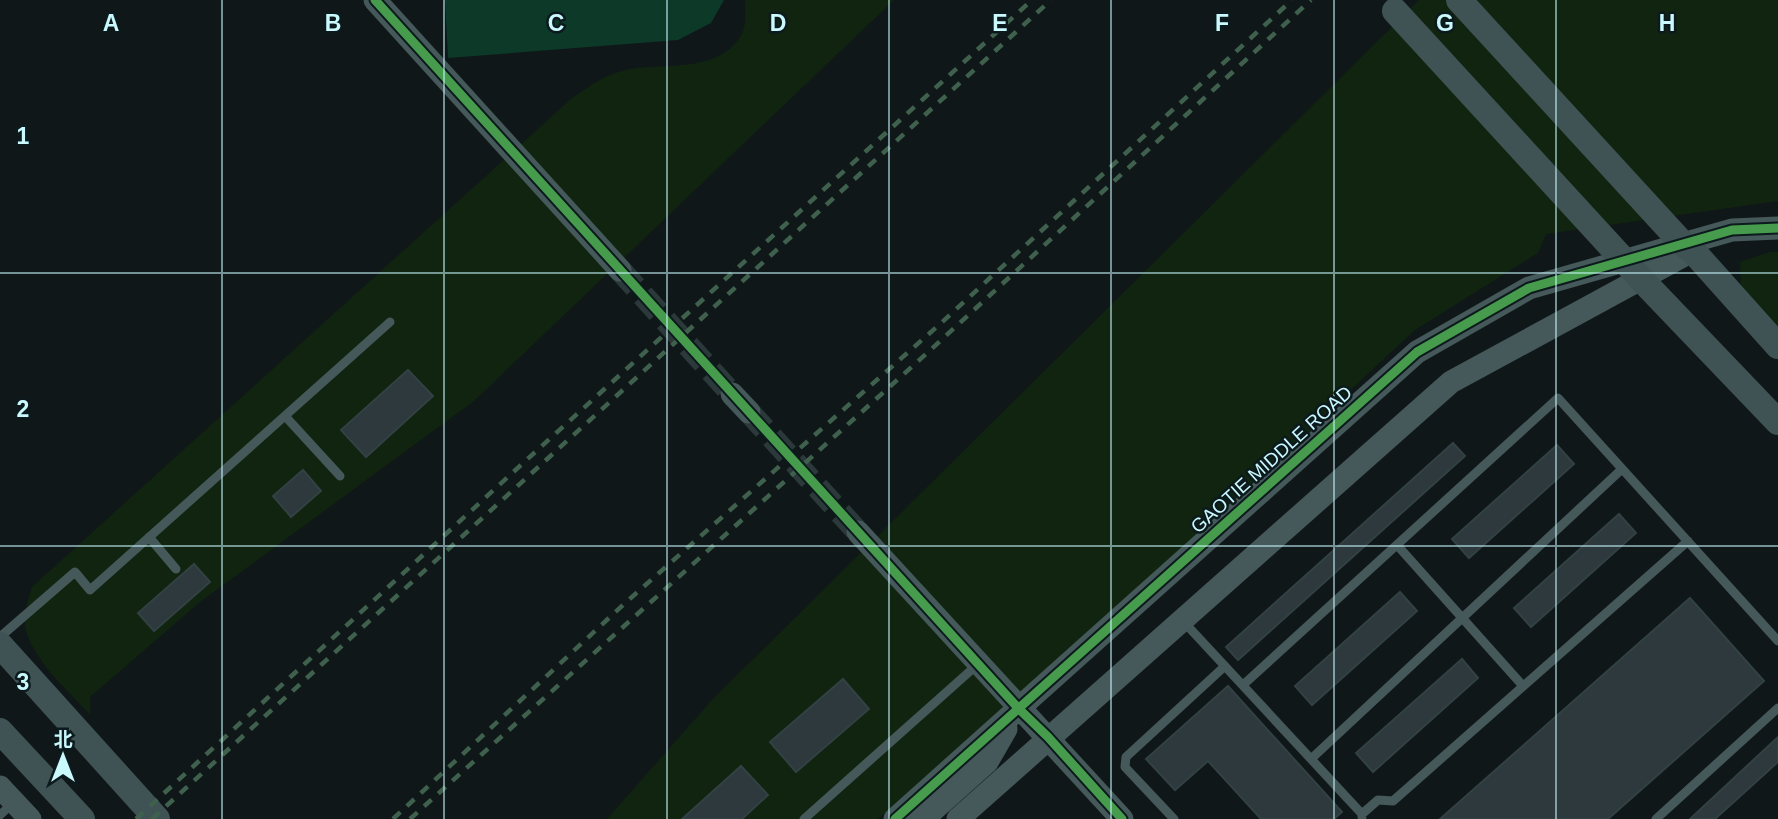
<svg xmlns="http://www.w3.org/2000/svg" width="1778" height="819" font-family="Arial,'Noto Sans SC',sans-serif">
<rect width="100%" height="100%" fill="#101719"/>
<path fill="#102410" d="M745 0H894L474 401 200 602 90 697V715C68 690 36 664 26 631 22 617 28 600 32 587L572 98C590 86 607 73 630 69 665 63 717 73 740 37 747 27 745 11 745 0Z
M1419 0H1778V201L1546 234 1538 253 1415 330 1343 397 1319 431 878 819H607L711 701Z
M1770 252H1778V333L1741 292 1740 262Z"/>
<path fill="#0c3928" d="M445 0H724L711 23 678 40 448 58Z"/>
<path fill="#2d393c" stroke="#324143" stroke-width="2" d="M408 370 433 396 366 457 341 430Z
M1453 443 1465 456 1238 660 1226 647Z
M1557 445 1574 464 1469 558 1452 539Z
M303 470 321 491 291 517 273 496Z
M1619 514 1636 533 1531 627 1514 608Z
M194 564 210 582 154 631 138 613Z
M1400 592 1417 611 1312 705 1295 686Z
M1690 598 1764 681 1608 819H1440Z
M1462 659 1478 678 1373 772 1356 753Z
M843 679 869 709 796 772 770 742Z
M1228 686 1342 812 1334 819H1261L1208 761 1175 790 1146 759Z
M1778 737V762L1715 819H1690Z
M741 766 768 795 742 819H682Z"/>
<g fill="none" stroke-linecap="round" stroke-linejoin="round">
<path stroke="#2c393b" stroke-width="23" stroke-dasharray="23 11" stroke-linecap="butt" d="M620 270 732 394
M749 412 858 532"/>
<path stroke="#45585a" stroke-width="9" d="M285 416 340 476
M149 537 176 569
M1397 545 1523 686
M1183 621 1362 814V817
M0 637 75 572 90 590 390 322
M1243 685 1558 398 1778 641
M1311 759 1622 469
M1362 814 1378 800 1393 801 1688 541
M0 815 13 803
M804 819 978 664
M1174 819 1125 767 1126 757 1225 666
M1656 819 1778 708"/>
<path stroke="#45585a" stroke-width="23" d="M375 0 620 270
M732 394 749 412
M858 532 1122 819
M0 787 30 819
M895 819 1417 352 1529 288 1732 230 1778 228
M923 819 987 762 1006 729
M958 819 1451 382 1692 251"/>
<path stroke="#3f5355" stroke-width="26" d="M1459 0 1683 244 1693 251 1778 346
M1395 11 1641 279 1778 422
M0 645 157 819
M0 731 82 819"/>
<path stroke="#3e604c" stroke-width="4.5" stroke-dasharray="10 9" stroke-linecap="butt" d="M136 819 510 475 1032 0
M152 819 1051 0
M393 819 624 604 940 324 1292 0
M410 819 926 354 1311 0"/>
<g stroke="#0c1a1d" stroke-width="13">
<path id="cycleway" d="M375 0 1019 709 1048 737 1122 819
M895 819 1417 352 1529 288 1732 230 1778 228"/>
</g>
<use href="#cycleway" stroke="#469c4c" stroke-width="9"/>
</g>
<path fill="none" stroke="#c9f8fd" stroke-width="2" stroke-opacity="0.55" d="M222 0V819M444 0V819M667 0V819M889 0V819M1111 0V819M1334 0V819M1556 0V819M0 273H1778M0 546H1778"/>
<g text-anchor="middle" stroke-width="5" stroke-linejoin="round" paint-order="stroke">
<g font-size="19" fill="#c9f8fd" stroke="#0c1a1d">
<text transform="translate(1271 459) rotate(-42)" y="7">GAOTIE MIDDLE ROAD</text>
</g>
</g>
<g font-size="23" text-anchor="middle" font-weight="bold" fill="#c9f8fd" stroke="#0c1a1d" stroke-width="5" stroke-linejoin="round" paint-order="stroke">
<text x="111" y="31">A</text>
<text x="333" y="31">B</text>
<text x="556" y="31">C</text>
<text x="778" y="31">D</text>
<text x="1000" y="31">E</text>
<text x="1222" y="31">F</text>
<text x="1445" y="31">G</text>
<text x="1667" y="31">H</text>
<text x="23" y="144">1</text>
<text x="23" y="417">2</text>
<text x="23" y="690">3</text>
</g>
<g transform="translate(63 756)" stroke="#0c1a1d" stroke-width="5" paint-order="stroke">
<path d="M0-5L12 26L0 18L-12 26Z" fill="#c9f8fd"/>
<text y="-10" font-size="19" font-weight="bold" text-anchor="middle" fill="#c9f8fd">北</text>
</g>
</svg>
